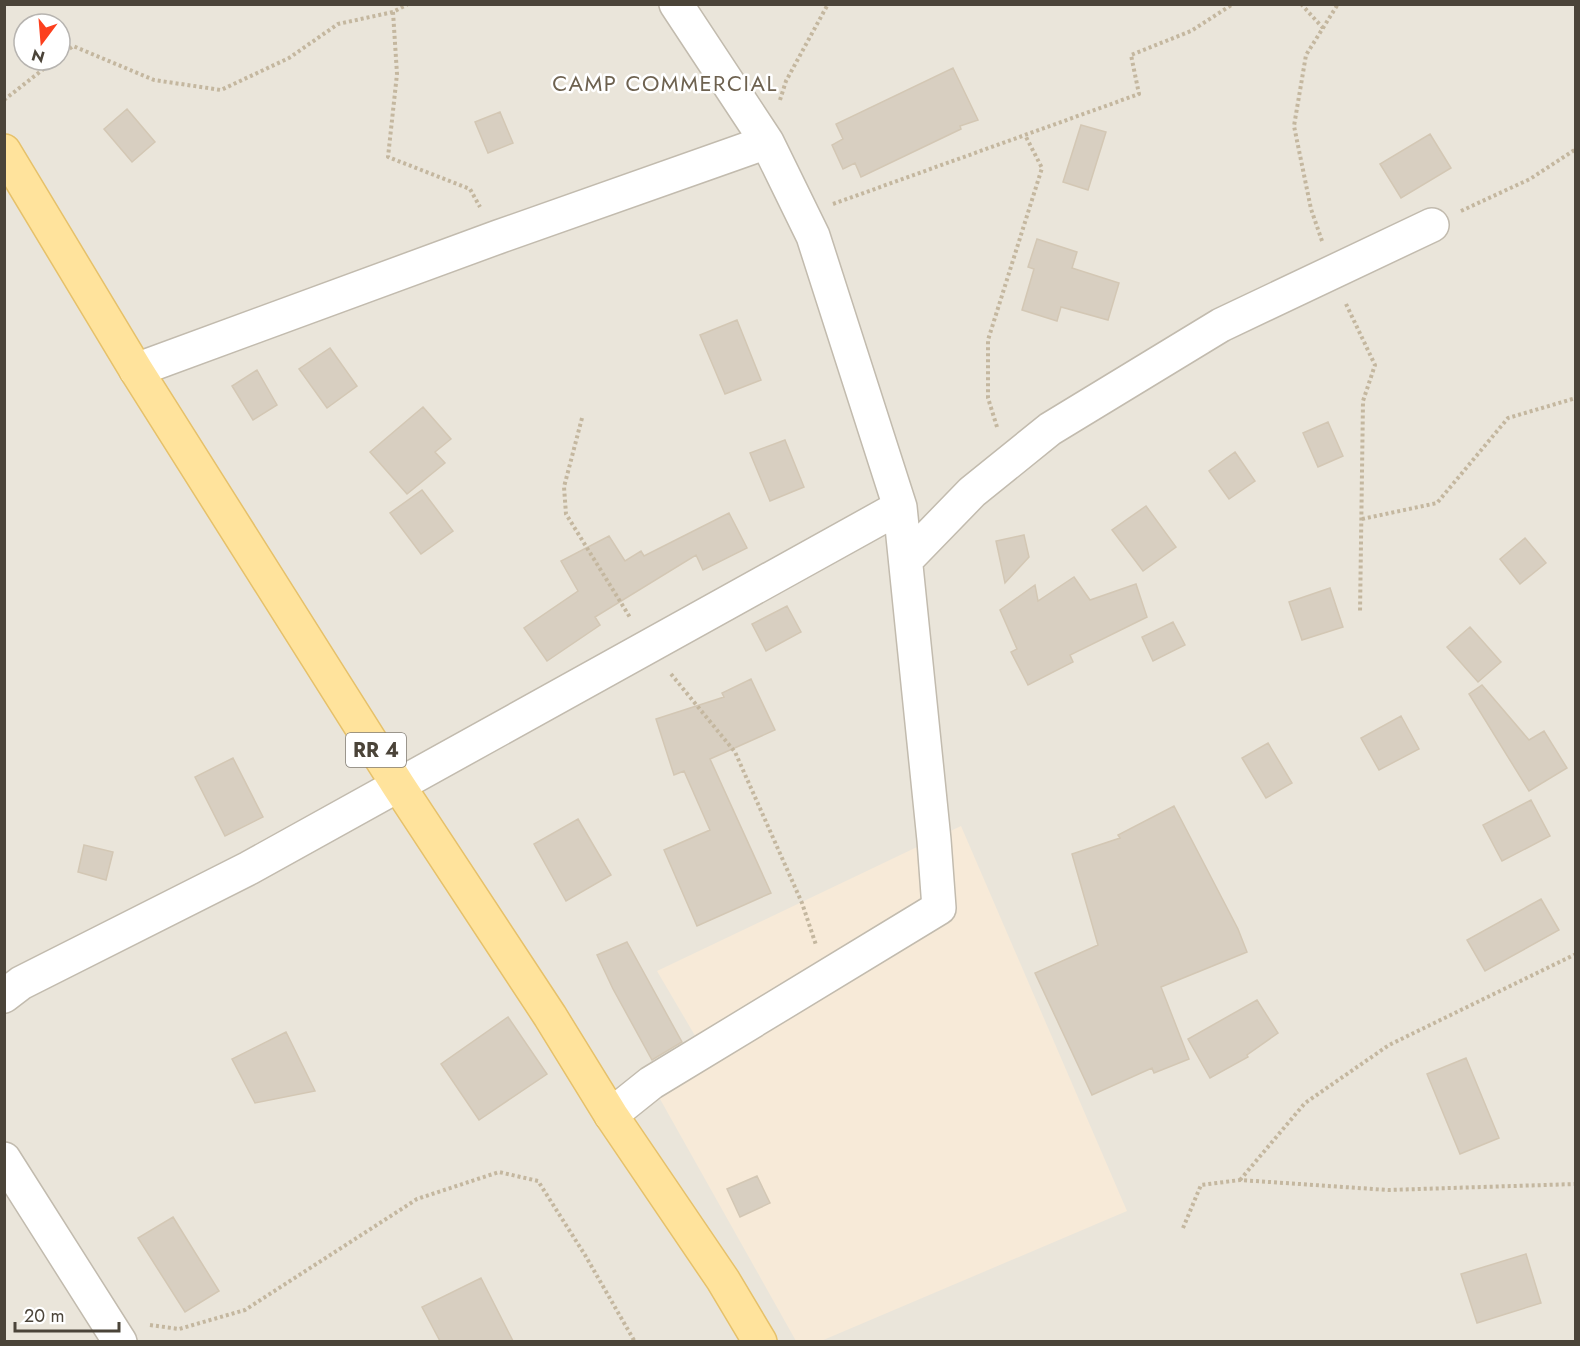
<svg xmlns="http://www.w3.org/2000/svg" width="1580" height="1346" font-family="Jost,sans-serif">
<rect width="100%" height="100%" fill="#f6f3ec"/>
<path fill="#eae5da" fill-rule="evenodd" d="M5 5H1575V1341H5ZM24 24H60V60H24Z"/>
<path fill="#f7ead8" d="M961 826 1127 1211 821 1341H796L651 1083 704 1051 657 971Z"/>
<path fill="#d8cfc1" stroke="#d3c7b4" stroke-width="1.5" d="M953 68 978 120 960 126 961 129 861 177 855 163 843 169 832 145 843 139 836 124Z
M127 109 155 142 132 162 104 129Z
M500 112 513 143 488 153 475 122Z
M1081 125 1106 132 1088 190 1063 182Z
M1430 134 1451 168 1401 198 1380 164Z
M1037 239 1077 252 1072 268 1119 283 1108 320 1061 307 1057 321 1022 310 1034 269 1028 267Z
M737 320 761 380 725 394 700 335Z
M330 348 357 386 327 408 299 369Z
M257 370 277 405 253 420 232 386Z
M423 407 451 439 435 452 445 463 407 494 370 452Z
M1328 422 1343 456 1318 467 1303 433Z
M785 440 804 487 770 501 750 453Z
M1235 452 1255 481 1229 499 1209 471Z
M422 490 453 531 421 554 390 513Z
M1146 506 1176 547 1143 571 1112 530Z
M729 513 747 548 703 570 696 555 595 617 600 625 547 661 524 628 578 591 561 561 609 536 625 561 641 551 644 556Z
M1024 535 1029 557 1005 583 996 541Z
M1525 538 1546 563 1520 584 1500 559Z
M1074 577 1090 600 1136 584 1147 617 1070 655 1073 662 1028 685 1011 652 1017 649 1000 610 1035 585 1038 601Z
M1330 588 1343 627 1302 640 1289 602Z
M787 606 801 632 766 651 752 624Z
M1173 622 1185 645 1153 661 1142 637Z
M1470 627 1501 662 1478 682 1447 647Z
M751 679 775 730 710 759 771 893 697 926 664 850 710 830 684 771 674 775 656 719 724 697 722 693Z
M1482 685 1529 740 1544 731 1567 768 1529 791 1469 694Z
M1401 716 1419 749 1379 770 1361 738Z
M1268 743 1292 783 1266 798 1242 758Z
M233 758 263 817 225 836 195 777Z
M1531 800 1550 836 1502 861 1483 825Z
M1174 806 1238 929 1247 952 1161 987 1189 1059 1154 1073 1152 1068 1092 1095 1035 973 1098 945 1072 854 1120 838 1118 835Z
M578 819 611 875 566 901 534 844Z
M84 845 113 852 106 880 78 872Z
M1541 899 1559 930 1485 971 1467 940Z
M627 942 682 1042 652 1060 613 989 597 955Z
M1257 1000 1278 1033 1247 1055 1248 1057 1210 1078 1188 1039Z
M508 1017 547 1074 479 1120 441 1064Z
M286 1032 315 1091 255 1103 232 1059Z
M1466 1058 1499 1138 1460 1154 1427 1074Z
M757 1176 770 1203 740 1217 727 1189Z
M173 1217 219 1291 185 1312 138 1238Z
M1526 1254 1541 1303 1477 1323 1461 1274Z
M481 1278 513 1341H440L422 1307Z"/>
<g fill="none" stroke-linecap="round" stroke-linejoin="round">
<g stroke="#c2bbae" stroke-width="36">
<path id="minor" d="M676 4 767 142
M136 370 498 237 767 142 813 236 900 507 934 840 939 908 651 1083 611 1115
M906 560 972 492 1050 429 1221 325 1432 225
M4 996 21 983 249 868 900 507
M4 1159 120 1342"/>
</g>
<g stroke="#e6c16a" stroke-width="36">
<path id="primary" d="M4 151 136 370 398 785 550 1016 611 1115 723 1280 760 1342"/>
</g>
<path stroke="#c4b79f" stroke-width="4" stroke-dasharray="3 3" stroke-linecap="butt" d="M1301 4 1323 28
M393 12 397 74 388 157 470 189 480 207
M60 56 73 46 154 80 221 90 289 58 338 24 393 12 408 4
M4 100 55 60
M780 100 786 81 828 4
M833 204 1139 94 1131 55 1191 31 1233 4
M1461 211 1530 179 1576 149
M1322 241 1311 209 1294 126 1306 55 1338 4
M1346 304 1375 365 1363 401 1360 613
M582 418 564 487 566 514 631 619
M997 427 988 398V340L1042 168 1025 135
M1362 519 1437 503 1508 418 1576 398
M671 674 735 752 802 903 816 945
M1240 1180 1305 1103 1389 1045 1576 954
M1183 1228 1201 1185 1240 1180 1388 1190 1576 1184
M150 1325 179 1329 245 1310 417 1199 499 1172 538 1181 585 1255 635 1342"/>
<use href="#minor" stroke="#fff" stroke-width="33"/>
<use href="#primary" stroke="#ffe39c" stroke-width="33"/>
</g>
<g text-anchor="middle" stroke-width="5" stroke-linejoin="round" paint-order="stroke">
<rect fill="#fff" stroke="#817c74" stroke-width="1.5" x="346" y="733" width="60" height="34" rx="4.5"/>
<g font-size="20" font-weight="bold" fill="#4b4439">
<text x="376" y="757">RR 4</text>
</g>
<g font-size="22" letter-spacing="1.5" fill="#6e6250" stroke="#fff">
<text x="665" y="91">CAMP COMMERCIAL</text>
</g>
</g>
<rect width="1580" height="1346" fill="none" stroke="#4b4439" stroke-width="12"/>
<g transform="translate(42 42) rotate(196)"><circle r="28" fill="#ffffff" stroke="#b7b4b0" stroke-width="1.5"/>
<path d="M0-4.5L10 22L0 15L-10 22Z" fill="#fc3f1d"/>
<text y="-9" font-size="16" font-weight="bold" text-anchor="middle" fill="#4b4439">N</text>
</g>
<path d="M15 1322v9h104v-9" fill="none" stroke="#4b4439" stroke-width="3"/>
<text x="24" y="1322" font-size="18" fill="#4b4439" stroke="#ffffff" stroke-width="4.5" paint-order="stroke">20 m</text>
</svg>
